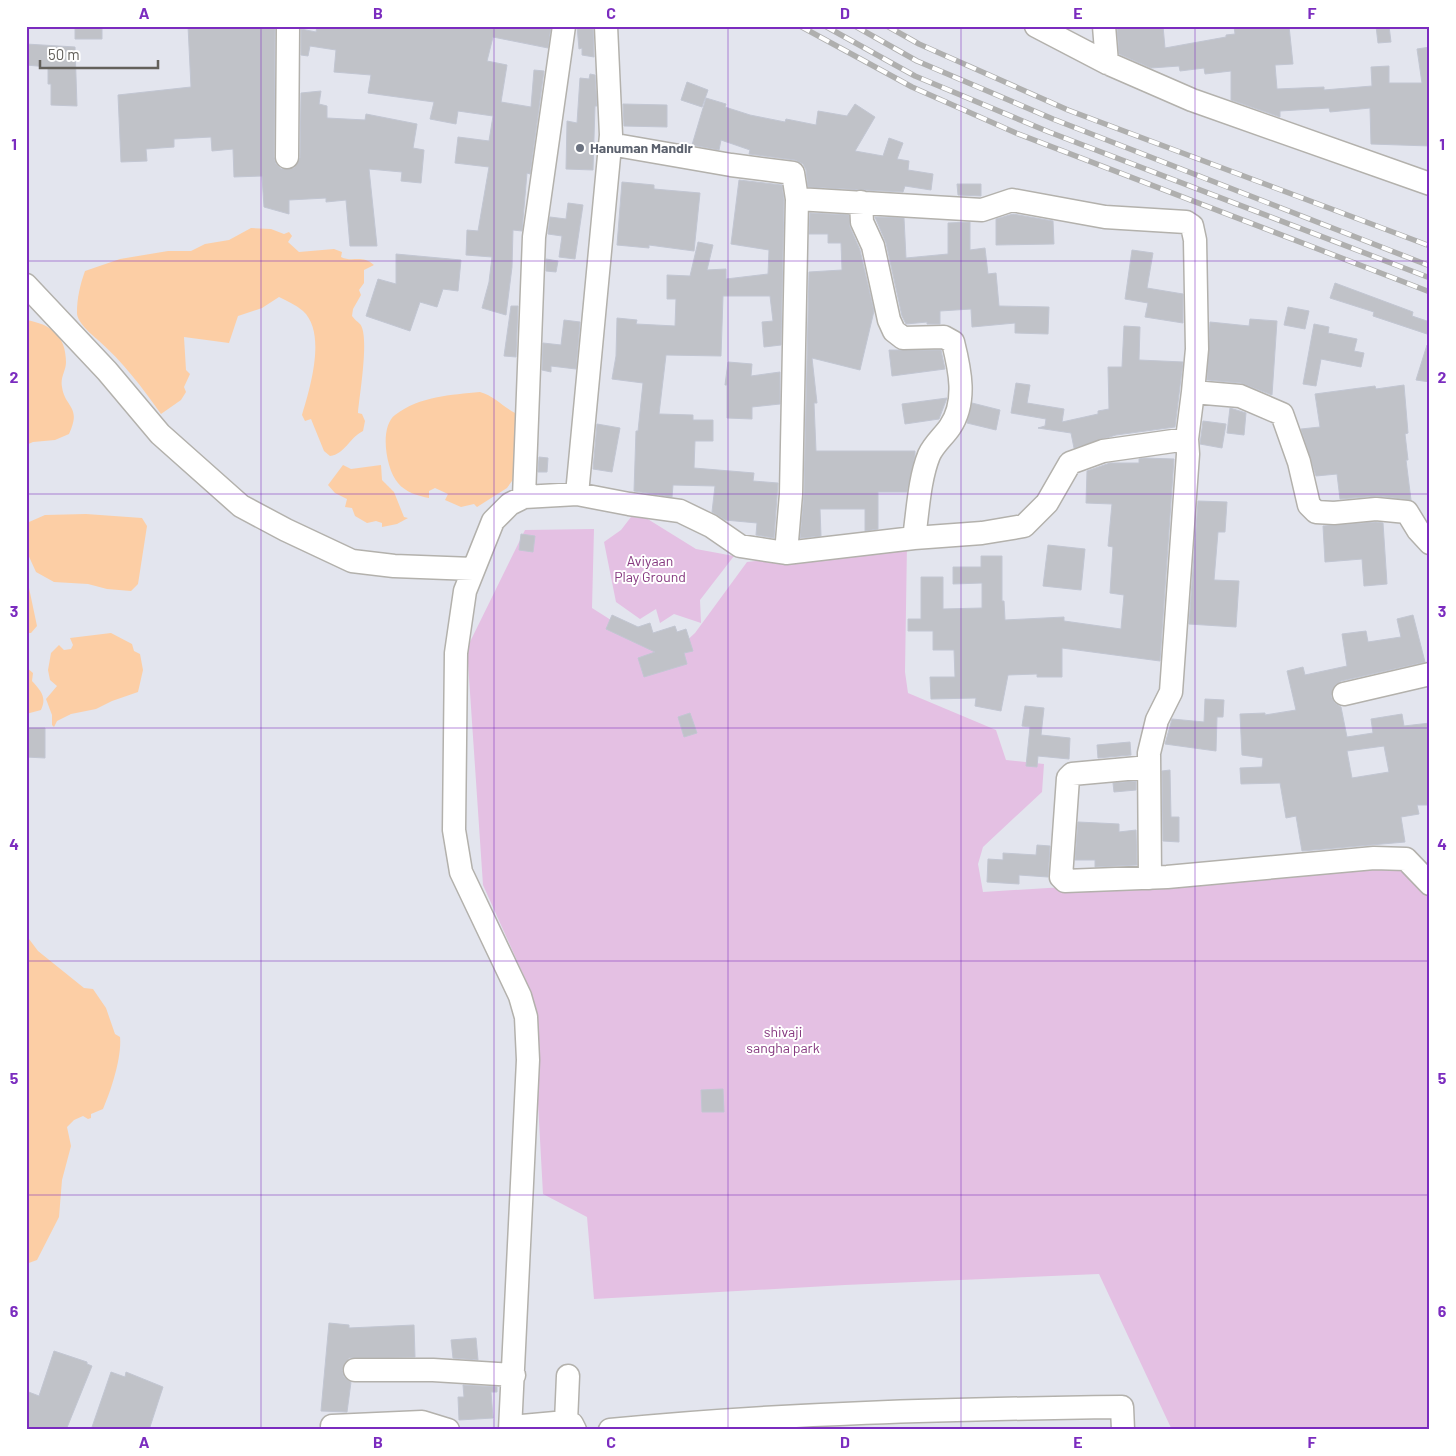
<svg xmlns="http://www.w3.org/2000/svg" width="1456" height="1456" font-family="Barlow,sans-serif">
<rect width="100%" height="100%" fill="#e3e5ee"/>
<path fill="#e4c0e3" d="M631 517 646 518 696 549 734 556 700 600 701 623 674 614 660 623 656 609 640 619 616 602 604 542 621 530Z
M594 529 592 608 641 639 683 644 695 633 747 562 907 544 905 672 908 693 996 730 1006 760 1044 764 1042 792 983 847 978 864 983 892 1400 866 1430 896V1430H1172L1099 1274 845 1285 594 1299 587 1217 543 1194 532 994 483 885 467 648 525 530Z"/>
<path fill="#fccea5" d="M251 228 271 229 284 234 289 232 292 236 288 242 299 252 334 249 342 252 341 257C353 263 361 254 374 265L364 270V283L359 290 361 295 353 309 352 316C355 320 357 321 360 324 370 335 359 398 358 413L362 414 365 421 363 431C349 438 345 454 330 456L324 451 311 419 305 421 302 415C310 388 327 333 303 311 296 305 287 301 279 297L262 308 238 316 229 343 184 337 186 370 190 374 184 387 186 392 181 400 161 414C142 387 123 362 98 340 91 334 77 322 77 313 77 298 80 285 85 271L120 259 168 251H191L205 244 229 240Z
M26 320C51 324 66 336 66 362 66 371 60 377 62 387 65 408 82 406 69 434L55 440 33 442 26 445Z
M480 392C494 396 502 406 515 413L519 471 507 488 477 507 474 504 461 507 445 500 448 494 435 488 429 491V498C418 496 405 492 398 483 386 470 379 427 395 415 420 396 451 395 480 392Z
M343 465 351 469 381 465 382 480 394 492 404 517 408 518 397 524 382 527V523L376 521 367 523 355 516 352 508 345 507 347 499 335 493 328 485Z
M86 514 142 518 147 526 138 584 131 591 107 589 88 584 54 582 36 572 26 550V527L29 522 45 515Z
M26 586 29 588 37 626 31 633H26Z
M111 633 132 644 134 651 140 654 143 670 138 692 112 701 96 709 71 714 57 721 54 727 52 725V715L46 699 57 686 50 680 48 670 51 653 59 645 64 650 71 649 73 645 70 638Z
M26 667 33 673 32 681C41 691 47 697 41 710L26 714Z
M26 935 38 951 84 988 93 989 106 1008 115 1034 120 1037C122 1057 111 1091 103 1109L91 1114V1118L88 1119 83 1116 74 1120 67 1127 71 1146 62 1180 59 1217 37 1260 26 1264Z"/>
<path fill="#c0c2c8" stroke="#c2c6d2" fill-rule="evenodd" d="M75 26H102V39H75Z
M188 26H275L274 157 276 164 281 169 294 168 300 158 301 93 321 91 319 104 327 106V118L365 120 366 114 417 124 413 148 424 150 421 183 401 181 402 172 369 169 377 246H350L346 200 326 202V198L289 200V214L264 207 262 176 234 177 233 149 212 151 211 137 174 139V147L146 149 147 161 121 162 118 95 191 87Z
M317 26 337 29 338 26H551L548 48 493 37 487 61 507 65 501 102 531 107 534 70 544 71 530 174 527 173 522 231 513 230 512 267 506 315 482 308 489 282 492 257 466 255 467 230 478 231 489 167 455 163 458 137 489 141 493 116 458 111 456 124 430 119 434 102 368 93 371 75 334 72 336 50 310 46 308 56 301 55V29L316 32Z
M577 26H593L594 57 582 55V48L579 49Z
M1117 26H1163L1165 48 1226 37V35L1235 34 1234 26H1289L1293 64 1275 65 1277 89 1324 87V90L1372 86 1371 67 1389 66V83H1422L1417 49 1430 47V146L1371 144 1370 108 1330 112 1329 108 1280 111V117L1231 100V71L1205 74 1204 68 1180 71 1179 66 1151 68 1119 54Z
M1376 26H1389L1391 42 1378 43Z
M26 44 75 47 77 106 51 105V84H48V67L26 65Z
M590 74 595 75 597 106H595L593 170 566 169 567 121 577 123 580 78 589 79Z
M687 82 708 90 702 107 681 100Z
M706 98 726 104 725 107 750 115 785 122 786 119 816 125 818 111 847 116 855 104 875 117 855 151 883 156 889 138 903 143 897 159 909 161 908 170 933 174 931 190 905 186 903 192 808 187 806 170 803 164 795 160 749 154 750 150 721 140 719 150 692 145Z
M623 104 667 105V127L624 126Z
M739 180 782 185 784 200 781 345 764 347 762 322 773 321 770 296H723L721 356 666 355 659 414 693 415V420H713V441H695L694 468 754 473 753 481 778 483 774 538 756 535 757 523 725 520 712 512 715 486 673 485 672 497 634 491 636 431H638L643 383 612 379 616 356 617 318 637 320 636 324 675 326 676 299H667V275L690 276 698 242 713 245 707 270 726 269V279L768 274 769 250 731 244Z
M622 182 654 185V189L700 193 694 251 649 245V248L617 245Z
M957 184H981V196L958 195Z
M568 203 583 205 575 259 559 257 562 236 548 234 550 217 566 219Z
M810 213 849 215 850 227 860 250 874 311 860 370 812 358 817 403H814L816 451H915V455L907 492H878V529L865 531V509H820L821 536 800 538 804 494 809 272 842 270 841 243H828V234H809Z
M1013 214 1053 221 1054 244 996 245V219Z
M875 217 904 218 906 258 948 254V223L970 222V250L985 248 988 274 996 273 999 306 1049 307 1048 334 1015 333V323L972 327 971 309 940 311V324H927V322L906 324 902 316 886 243Z
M1132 250 1153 253 1147 288 1183 294V323L1145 317 1148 303 1125 299Z
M396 254 461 260 458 291 443 289 437 307 420 302 410 331 366 316 378 279 396 284Z
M546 259 558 261 556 272 546 271Z
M1335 283 1413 312 1412 316 1430 322V335L1373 316 1374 312 1330 298Z
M511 306H518L516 357 504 356Z
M1288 307 1309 311 1305 329 1284 325Z
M1250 319 1277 321 1272 395 1241 383 1207 380 1210 322 1249 326Z
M564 320 580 322 576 369 551 366V372L542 370 543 343 561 345Z
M1314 324 1329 327 1328 333 1357 339 1354 351 1364 353 1361 367 1321 359 1316 386 1303 384Z
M1124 326 1140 327 1139 360 1183 362 1175 427 1116 435 1074 448 1071 433 1038 428 1045 426 1046 419 1011 413 1016 383 1030 385 1027 403 1064 409 1062 422 1098 414V411L1109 409 1108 367H1122Z
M1427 345H1430V382L1416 380Z
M889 350H941L945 369 892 376Z
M728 362 752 364 751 376 780 372V404L752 407V419L727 418V385H725Z
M1404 385 1408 433 1405 434 1408 460H1406L1411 500 1377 496 1340 499 1337 474 1316 476 1301 429 1320 427 1315 394 1375 386 1376 389Z
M947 398 939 419 905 424 902 404Z
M972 403 1000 410 996 430 967 423Z
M1230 408 1246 413 1244 435 1227 433Z
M1203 421 1226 424 1222 448 1200 444Z
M597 424 620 428 612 472 593 469Z
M539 457 548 458 547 472H538Z
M1144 458 1174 459 1160 661 1062 648V677H1037V674L1008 675 1001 711 975 706 976 698 931 699 930 677H955L954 650H933V631H908V619H921V577H943V609L982 608V583L953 584V567H981V556H1002V601H1004L1005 620 1064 617V621L1121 629 1124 595 1110 593 1113 547 1108 546 1112 504 1086 503 1087 471 1110 463H1139V459Z
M1198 501 1227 502 1225 532H1218L1214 580 1239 581 1236 627 1189 624Z
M1376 522 1383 523 1387 584 1364 586 1362 559 1325 562 1323 526Z
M521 534 535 536 533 552 519 550Z
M1048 545 1085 549 1081 590 1043 586Z
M612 615 638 627 650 623 653 633 675 626 677 632 686 629 693 651 684 653 687 664 644 677 638 658 655 652 606 629Z
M1413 615 1425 662 1341 681 1335 685 1331 696 1335 703 1341 707 1347 737 1373 733 1371 719 1402 714 1404 726 1430 723V805H1417L1419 814 1401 817 1405 842 1302 851 1296 816 1286 818 1280 783 1241 784 1240 768 1262 767 1263 758 1242 755 1240 714 1265 713V715L1296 710 1287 671 1303 667 1305 675 1347 666 1342 634 1366 631 1368 642 1401 637 1397 619ZM1384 746 1389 772 1352 778 1347 751Z
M1205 699 1224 700 1223 717H1217L1216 751 1165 744 1172 719 1204 722Z
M1025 706 1044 708 1041 735 1070 738 1069 759 1038 756 1037 767 1026 766 1030 727 1022 726Z
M690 713 697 733 684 737 678 717Z
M26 728H45V758L26 757Z
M1130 742 1131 755 1098 758 1097 745Z
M1170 770 1171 817H1179V842L1163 841 1162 771Z
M1136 781V790L1114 792 1113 783Z
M1078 822 1119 824V832L1136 830 1137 865 1095 867V860H1075Z
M1037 845 1050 846 1048 877 1019 875V884L987 882 988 859 1003 860V853L1036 855Z
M723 1089 724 1112H702L701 1090Z
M329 1323 349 1325V1328L414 1325 415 1357 349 1358 342 1370 344 1377 351 1382 347 1412 321 1411Z
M476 1338 478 1360 453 1358 451 1340Z
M54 1351 87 1362V1364L92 1366 66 1430H26V1391L39 1396Z
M111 1372 125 1377 126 1372 163 1387 149 1430H91Z
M463 1385 497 1387V1392H491L493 1418 459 1420 458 1397H464Z"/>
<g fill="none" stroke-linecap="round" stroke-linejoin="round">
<g stroke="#b3b1ac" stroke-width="25">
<path id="minor" d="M1036 26 1107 63 1192 100 1430 184
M1104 26 1107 63
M610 144 731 165 793 173 797 199 791 494 786 553
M287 157 288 26
M797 199 982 210 1012 200 1105 217 1186 222 1192 226 1195 240 1197 349 1193 392
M861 202 862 222 873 246 889 320 894 331 903 338 944 337 953 342C960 370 967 402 950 427 944 436 934 444 929 455 919 480 918 511 914 538
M26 285 107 371 160 434 241 506 286 530 352 561 394 566 473 569
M577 494 629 504 680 511 711 526 740 546 786 553 914 538 982 533 1024 526 1047 503 1070 463 1103 451 1187 439
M524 497 534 237 564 26
M1344 694 1430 674
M1149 767 1072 774 1068 778 1061 877 1065 881 1167 877 1374 858 1406 859 1430 884
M1150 878 1149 753 1157 720 1171 692 1188 454 1187 439 1193 392 1240 396 1282 414 1299 462 1309 505 1316 512 1334 513 1376 509 1407 512 1418 530 1430 543
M355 1370H433L514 1375
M566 1422 568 1376
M332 1426 422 1422 448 1430
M511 1427 566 1422 572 1424 575 1430
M510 1430 528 1060 526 1017 520 996 461 872 454 830 456 653 465 591 493 521 510 504 524 497 577 494 611 135 606 26
M610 1430C781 1413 951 1409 1122 1407L1123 1430"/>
</g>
<use href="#minor" stroke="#fff" stroke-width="22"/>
<g stroke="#afafae" stroke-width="5.5">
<path id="rail" d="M800 26 912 87 1016 133 1430 292
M825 26 915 76 1049 132 1430 278
M855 26 917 61 1053 119 1430 266
M887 26 919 44 1068 110 1430 246"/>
</g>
<use href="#rail" stroke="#fff" stroke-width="4" stroke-dasharray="11" stroke-linecap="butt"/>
</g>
<path fill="none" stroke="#7b2cbf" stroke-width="1" stroke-opacity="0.55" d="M261 26V1430M494 26V1430M728 26V1430M961 26V1430M1195 26V1430M26 261H1430M26 494H1430M26 728H1430M26 961H1430M26 1195H1430"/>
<circle fill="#6b7280" stroke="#fff" stroke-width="2" cx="580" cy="148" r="5"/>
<g text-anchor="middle" stroke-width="4" stroke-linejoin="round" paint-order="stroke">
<g font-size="14" font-weight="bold" fill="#5b616d" stroke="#fff" text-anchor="start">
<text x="590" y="153">Hanuman Mandir</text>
</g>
<g font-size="14" fill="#85387f" stroke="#fff">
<text x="650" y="566">Aviyaan<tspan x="650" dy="16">Play Ground</tspan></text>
<text x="783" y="1037">shivaji<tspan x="783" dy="16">sangha park</tspan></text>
</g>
</g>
<rect width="1456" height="1456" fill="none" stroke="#ffffff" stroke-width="55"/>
<path d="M40 60v8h118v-8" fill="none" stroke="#63605b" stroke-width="2.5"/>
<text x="48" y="60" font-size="15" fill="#63605b" stroke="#ffffff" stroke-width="4" paint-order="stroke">50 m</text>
<rect x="28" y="28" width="1400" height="1400" fill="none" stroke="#7b2cbf" stroke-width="2"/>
<g font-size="16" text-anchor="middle" font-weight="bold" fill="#7b2cbf">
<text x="144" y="19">A</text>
<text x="378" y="19">B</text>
<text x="611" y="19">C</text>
<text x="845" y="19">D</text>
<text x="1078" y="19">E</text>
<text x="1312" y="19">F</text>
<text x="14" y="150">1</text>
<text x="1442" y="150">1</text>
<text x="14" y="383">2</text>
<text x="1442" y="383">2</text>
<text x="14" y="617">3</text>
<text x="1442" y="617">3</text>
<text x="14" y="850">4</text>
<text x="1442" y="850">4</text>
<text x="14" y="1084">5</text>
<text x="1442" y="1084">5</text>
<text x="14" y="1317">6</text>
<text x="1442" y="1317">6</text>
<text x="144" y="1448">A</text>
<text x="378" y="1448">B</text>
<text x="611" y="1448">C</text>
<text x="845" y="1448">D</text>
<text x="1078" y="1448">E</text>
<text x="1312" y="1448">F</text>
</g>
</svg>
